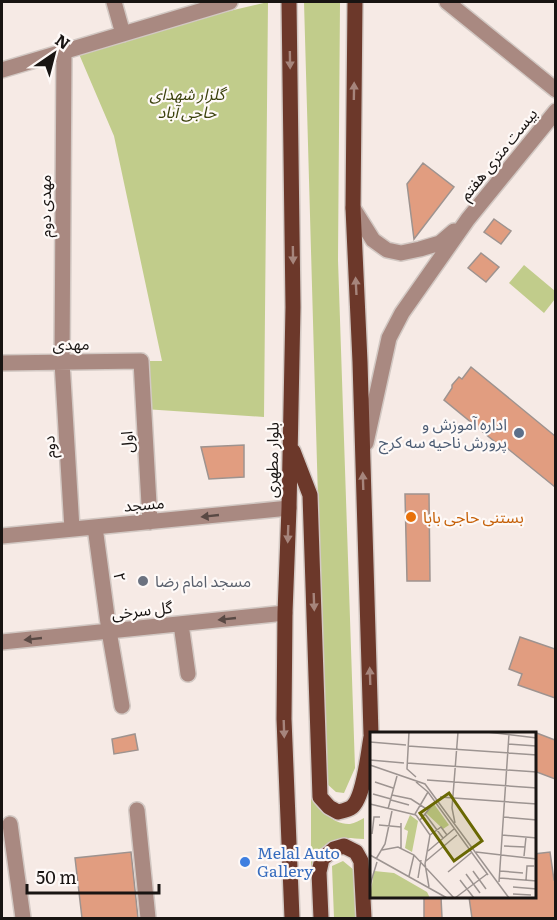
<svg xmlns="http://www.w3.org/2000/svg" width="557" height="920" font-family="Literata,'Noto Sans Arabic',serif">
<rect width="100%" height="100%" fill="#f6eae5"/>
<path fill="#c1cc8b" d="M268 2 264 417 144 409 141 361H162L114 136 76 47Z
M304 2H340L338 260 355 768 344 793 336 792 326 783Z
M524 265 555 291V299L544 313 509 283Z
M311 798C321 809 333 825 350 824 355 823 360 820 364 818V839C347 838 339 835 326 847 318 853 315 858 311 867Z
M343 861 354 870 360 918H334L332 866Z"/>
<path fill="#e19d80" stroke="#9e938f" stroke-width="1.5" d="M423 163 454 187 414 239 407 184Z
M494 219 511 231 501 244 484 232Z
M481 253 499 267 486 282 468 268Z
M471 367 555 436V487L502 444 500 446 444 400 452 388V385L459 377 462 379Z
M244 445V477L209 479 201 447Z
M405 494H429L430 581H407Z
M520 637 555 649V698L518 685 522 674 509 669Z
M534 732 555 740V779L534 771Z
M135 734 138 750 114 754 112 739Z
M131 852 138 918H82L75 858Z
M550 852 554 880H555V918H472L469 897H534V854Z
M424 897H441L442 918H424Z"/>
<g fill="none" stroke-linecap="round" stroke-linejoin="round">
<g stroke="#d2c8c3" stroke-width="18">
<path id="minor" d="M114 2 123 34
M447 2 556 90
M64 51 62 362 72 529
M2 70 230 2
M353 208 373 240 387 250 401 253 420 249 440 243 454 231
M2 363 141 361 150 522
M366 443 389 338 402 313 468 219 556 111
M95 527 109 631 122 706
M2 536 289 508
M181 624 188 674
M2 642 285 613
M137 810 148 918
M10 824 23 918"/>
</g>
<g stroke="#d2c8c3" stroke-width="18">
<path id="major" d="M289 2 293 307 289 508 285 613 284 719 292 918
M355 2 353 208 360 362 371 734
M293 451 310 495 320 797 329 807 338 812C342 811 348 810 352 807 364 797 368 753 371 737
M321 918 319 872 322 859 334 849 344 846 356 852 361 861 364 918"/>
</g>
<use href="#minor" stroke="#a98981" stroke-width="15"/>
<use href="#major" stroke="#6c382a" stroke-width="15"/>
</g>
<defs><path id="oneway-solid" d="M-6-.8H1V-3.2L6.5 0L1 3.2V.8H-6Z" transform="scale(1.5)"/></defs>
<g fill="#a6857c">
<use href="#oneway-solid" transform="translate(290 60) rotate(89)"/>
<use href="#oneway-solid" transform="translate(354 91) rotate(-89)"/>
<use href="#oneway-solid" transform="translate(293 255) rotate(89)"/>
<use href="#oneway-solid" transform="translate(356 286) rotate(-93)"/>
<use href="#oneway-solid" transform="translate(363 481) rotate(-92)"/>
<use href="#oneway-solid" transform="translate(288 534) rotate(92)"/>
<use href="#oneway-solid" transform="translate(314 602) rotate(88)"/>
<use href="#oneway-solid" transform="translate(370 676) rotate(-92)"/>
<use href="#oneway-solid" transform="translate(284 729) rotate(88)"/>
</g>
<g fill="#594944">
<use href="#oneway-solid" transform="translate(210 516) rotate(174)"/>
<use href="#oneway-solid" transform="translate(227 619) rotate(174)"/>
<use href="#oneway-solid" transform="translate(33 639) rotate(174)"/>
</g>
<circle fill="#5c6f8a" stroke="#fef9f7" stroke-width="2" cx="519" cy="433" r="6"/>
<circle fill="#e8710a" stroke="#fef9f7" stroke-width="2" cx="411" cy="517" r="6"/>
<circle fill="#6b7280" stroke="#fef9f7" stroke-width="2" cx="143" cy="581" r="6"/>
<circle fill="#3f7fe0" stroke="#fef9f7" stroke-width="2" cx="245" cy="862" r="6"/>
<g text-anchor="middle" stroke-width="4.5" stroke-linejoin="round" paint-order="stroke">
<g font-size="16" font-style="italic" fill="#3a400b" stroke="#fef9f7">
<text x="187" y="100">گلزار شهدای<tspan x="187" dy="18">حاجی آباد</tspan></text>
</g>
<g font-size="16" fill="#181412" stroke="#fef9f7">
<text transform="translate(498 154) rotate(-51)" y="6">بیست متری هفتم</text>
<text transform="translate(45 206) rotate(-90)" y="6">مهدی دوم</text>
<text transform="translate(71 344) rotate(-1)" y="6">مهدی</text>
<text transform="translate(127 442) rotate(-93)" y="6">اول</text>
<text transform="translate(49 447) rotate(-93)" y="6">دوم</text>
<text transform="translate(272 460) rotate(-89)" y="6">بلوار مطهری</text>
<text transform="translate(144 504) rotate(-5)" y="6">مسجد</text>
<text transform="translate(120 577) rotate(82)" y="6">۲</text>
<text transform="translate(142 610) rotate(-6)" y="6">گل سرخی</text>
</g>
<g font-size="16" fill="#4e5e75" stroke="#fef9f7" text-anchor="end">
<text x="507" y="430">اداره آموزش و<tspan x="507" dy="18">پرورش ناحیه سه کرج</tspan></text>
</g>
<g font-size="16" fill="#c56008" stroke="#fef9f7" text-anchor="start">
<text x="423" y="523">بستنی حاجی بابا</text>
</g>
<g font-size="16" fill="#5b616d" stroke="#fef9f7" text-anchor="start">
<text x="155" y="587">مسجد امام رضا</text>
</g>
<g font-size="16" fill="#366cbe" stroke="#fef9f7" text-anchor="start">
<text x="257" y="859">Melal Auto<tspan x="257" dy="18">Gallery</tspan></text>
</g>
</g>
<g transform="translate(370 732)">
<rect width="166" height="166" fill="#f6eae5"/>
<path d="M64 72 79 93 73 97 56 81ZM40 83 48 89 42 120 35 116 38 99 34 97ZM4 139 24 141 57 160 60 166H0Z" fill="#c1cc8b"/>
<path fill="none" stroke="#9d9491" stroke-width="1.5" d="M39 0 37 37 46 45M117 0 167 6M0 10 36 13M138 12 166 14M38 14 167 23M0 28 34 31M37 31 167 40M0 33 55 52 139 166M57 48 167 56M5 50 23 56M46 50 58 60 118 143M3 62 21 67M22 63 41 67 58 78M70 65 167 72M21 68 39 73M0 72 46 83M18 77 27 44M45 82 58 60M55 82 73 106M46 83 60 103 55 132 59 155M133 85 167 88M50 88 65 70M85 91 82 76 88 0M9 93 31 95M2 102 4 85H10M60 103 71 95 77 103M132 103 167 106M134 114 155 115M31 116V91M12 118 28 115 44 123 84 166M58 119 84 97M106 120 167 127M0 123 77 166M154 124 156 105M6 127 15 112 22 79M56 129 87 103M103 139 116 157M130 139 153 141M78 140 101 121M96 142 110 161M39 144 44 123M48 146 51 128M129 146 167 149M90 148 104 166M156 148 157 134H164M129 150 139 2M0 153 7 130M143 155 167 157M143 162 161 163M85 166 117 142"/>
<path fill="#696802" fill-opacity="0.15" stroke="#696802" stroke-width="3" d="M79 61 112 109 84 129 50 81Z"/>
<rect width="166" height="166" fill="none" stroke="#181412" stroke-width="3"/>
</g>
<rect width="557" height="920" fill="none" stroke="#181412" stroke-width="6"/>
<g transform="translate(54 54) rotate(35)" stroke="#fef9f7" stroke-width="4.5" paint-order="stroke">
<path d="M0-4.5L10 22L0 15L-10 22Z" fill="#181412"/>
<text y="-9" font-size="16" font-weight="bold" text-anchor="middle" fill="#181412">N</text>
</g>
<path d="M27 884v9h132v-9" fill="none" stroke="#181412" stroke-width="3"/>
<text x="36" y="884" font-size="18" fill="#181412" stroke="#fef9f7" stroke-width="4.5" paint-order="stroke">50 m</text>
</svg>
